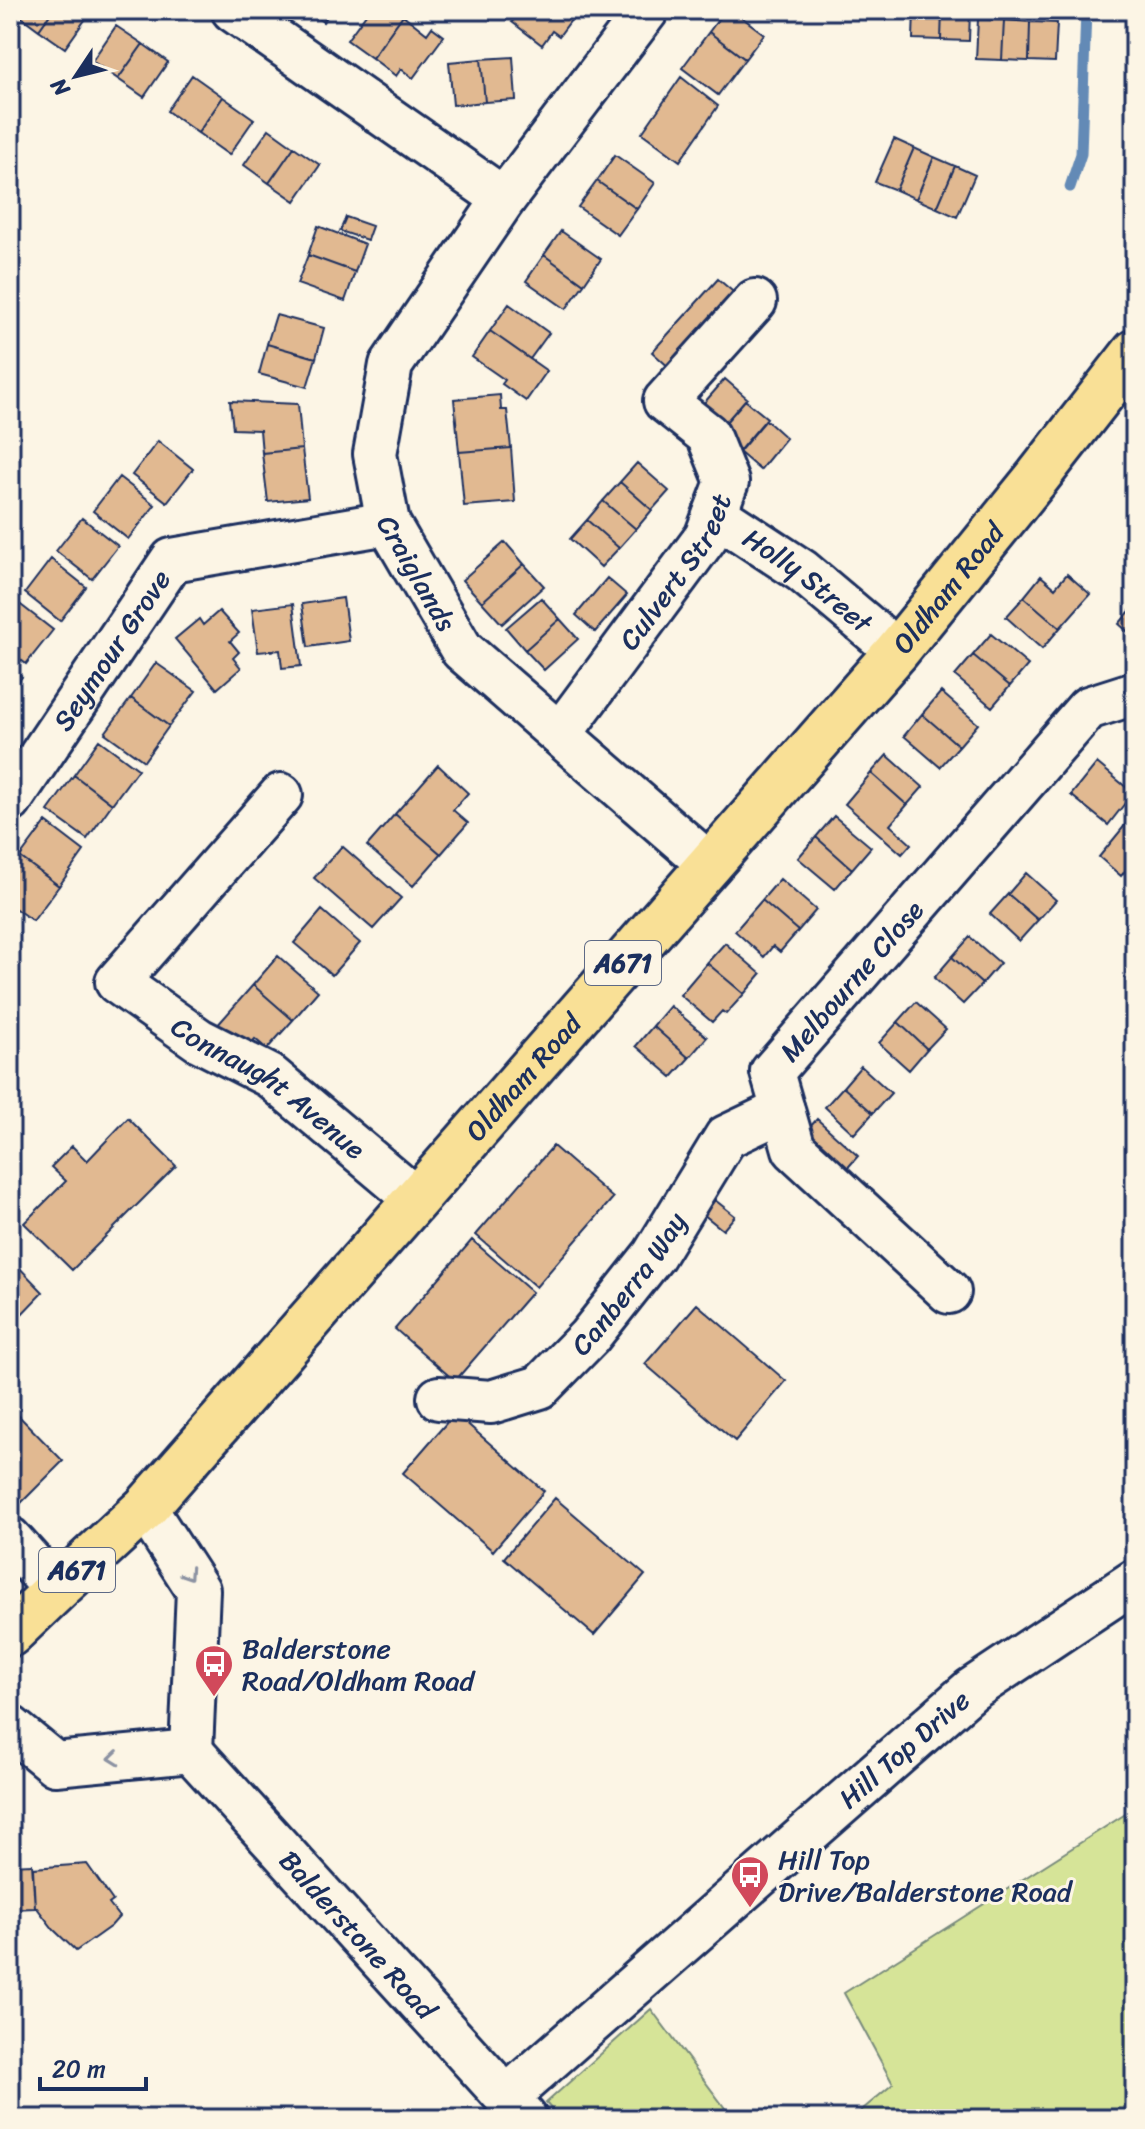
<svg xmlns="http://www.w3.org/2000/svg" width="1145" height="2129" font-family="Sriracha,sans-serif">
<rect width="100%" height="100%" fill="#fcf5e5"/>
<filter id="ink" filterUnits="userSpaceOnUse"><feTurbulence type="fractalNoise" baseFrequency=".0125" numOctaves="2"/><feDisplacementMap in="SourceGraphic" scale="16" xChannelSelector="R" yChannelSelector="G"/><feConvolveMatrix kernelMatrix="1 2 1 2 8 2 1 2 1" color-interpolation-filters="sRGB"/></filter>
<g filter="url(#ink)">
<path fill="#d6e498" stroke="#788a7b" stroke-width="2" d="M1135 1808V2119H851L893 2084 844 1993Z
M651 2009 733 2119H560L546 2103Z"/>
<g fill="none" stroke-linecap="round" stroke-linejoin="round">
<path stroke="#648ab6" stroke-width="11" d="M1070 187 1081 154 1086 10"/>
</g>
<path fill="#e1b991" stroke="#1b2f5e" stroke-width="2" d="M12 10H53L39 30Z
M53 10H92L65 48 39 30Z
M307 10H332L323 22Z
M369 10H395L403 15 372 58 347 40Z
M521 10H574L577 12 559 36 552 31 542 45 512 22Z
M725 10H732L764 34 745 59 709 32Z
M914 10H942L941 40 913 39Z
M942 10H970L969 41 941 40Z
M403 15 427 34 432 27 444 36 413 78 401 69 396 76 372 58Z
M978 19 1004 20 1002 60 976 59Z
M1004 20 1030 22 1029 61 1002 60Z
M1030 22 1057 23 1055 62 1029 61Z
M116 26 143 44 118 79 92 61Z
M709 32 745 59 718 95 682 68Z
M143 44 168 62 144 97 118 79Z
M513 57 516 100 485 102 481 59Z
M481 59 485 102 453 105 449 62Z
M192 75 223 97 198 133 167 111Z
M681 77 718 106 680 161 642 133Z
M223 97 254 119 229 155 198 133Z
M269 129 294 147 269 183 244 165Z
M894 139 914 148 896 190 875 182Z
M294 147 320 165 295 201 269 183Z
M914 148 934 157 916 199 896 190Z
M615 155 655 183 637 209 597 181Z
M934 157 955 166 937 208 916 199Z
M955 166 975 175 957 217 937 208Z
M597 181 637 209 618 235 578 207Z
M346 217 372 226 367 240 340 231Z
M318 226 365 244 355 272 308 255Z
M561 231 601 259 584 284 544 255Z
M308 255 355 272 345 301 297 284Z
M544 255 584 284 566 309 526 281Z
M718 279 738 296 671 369 652 352Z
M509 304 549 333 530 359 490 331Z
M276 315 324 328 316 358 267 344Z
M490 331 547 371 526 401 502 384 505 380 472 357Z
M267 344 316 358 307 387 259 374Z
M725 379 747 398 719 430 697 411Z
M500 395 501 410H507L511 448 459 452 454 399Z
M745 400 767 418 740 450 718 431Z
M230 401 298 404 302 449 262 453 260 430 233 429Z
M766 420 786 438 760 470 739 452Z
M158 441 193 469 167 502 132 475Z
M511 448 515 502 464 506 459 452Z
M302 449 308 498 268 502 262 453Z
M637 463 669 491 652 510 620 482Z
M119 477 155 505 128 539 93 511Z
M620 482 652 510 636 529 603 501Z
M603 501 636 529 619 548 587 520Z
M82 518 118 546 92 579 56 551Z
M587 520 619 548 601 567 570 539Z
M505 542 524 564 482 602 462 580Z
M51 559 86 587 60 621 25 593Z
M524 564 544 586 502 624 482 602Z
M1067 574 1090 594 1060 628 1024 597 1041 576 1055 588Z
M607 578 627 595 595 632 576 615Z
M1024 597 1060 628 1042 649 1006 617Z
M343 598 349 641 308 647 302 604Z
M541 598 560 619 525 650 506 628Z
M17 602 53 630 26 664 10 651V612Z
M293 604 301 666 282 668 280 650 258 652 252 609Z
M1135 605V638L1119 624Z
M219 611 239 633 230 641 239 652 233 658 241 668 217 689 175 639 199 619 203 625Z
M560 619 578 639 544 670 525 650Z
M991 634 1028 665 1010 686 973 655Z
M973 655 1010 686 992 707 955 676Z
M156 663 196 691 169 726 131 698Z
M10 667 22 677 10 692Z
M941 692 978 724 959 746 922 714Z
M131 698 169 726 144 761 105 733Z
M922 714 959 746 940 767 904 736Z
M99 740 138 769 112 804 74 775Z
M887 755 923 787 907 805 871 773Z
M1097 763 1133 793 1108 825 1071 795Z
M438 765 468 793 453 810 468 823 441 854 395 814Z
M871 773 907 805 890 825 911 844 902 854 845 804Z
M74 775 112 804 87 839 48 811Z
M1135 813V858L1121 876 1099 857Z
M395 814 441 854 413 886 367 846Z
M834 816 871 847 852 869 816 837Z
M46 822 84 851 59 886 20 857Z
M816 837 852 869 835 889 798 858Z
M342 846 401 898 373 929 314 878Z
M20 857 59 886 33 921 10 905V871Z
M1026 873 1056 900 1038 920 1008 894Z
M780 879 816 910 798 931 762 900Z
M1008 894 1038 920 1019 941 990 914Z
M762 900 798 931 780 952 773 946 764 957 735 931Z
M322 910 360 943 332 975 294 943Z
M970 937 1000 963 982 984 952 957Z
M725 943 761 974 744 994 707 963Z
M278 956 318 991 293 1020 253 985Z
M952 957 982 984 963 1004 934 978Z
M707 963 744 994 726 1014 722 1011 712 1022 680 995Z
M10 975 19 991 18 997 10 1002Z
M253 985 293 1020 267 1049 255 1039 244 1051 216 1027Z
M916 1002 946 1029 927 1049 898 1022Z
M670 1006 707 1037 689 1058 653 1026Z
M898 1022 927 1049 909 1070 879 1043Z
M653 1026 689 1058 672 1077 636 1046Z
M861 1066 891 1093 873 1113 843 1087Z
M843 1087 873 1113 854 1134 825 1107Z
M128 1118 176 1166 72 1270 24 1223 66 1181 51 1167 72 1146 87 1161Z
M817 1119 858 1156 844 1172 803 1135Z
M553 1146 613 1198 536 1287 476 1235Z
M715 1200 735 1216 723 1230 703 1214Z
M472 1240 532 1292 455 1381 395 1329Z
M10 1258 43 1292 15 1321 10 1316Z
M697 1304 786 1381 735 1441 645 1364Z
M14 1411 63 1461 21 1503 10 1492V1415Z
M455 1413 544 1491 493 1551 403 1473Z
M555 1498 645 1575 594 1635 504 1558Z
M32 1864 35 1908 10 1909V1865Z
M87 1864 113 1901 109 1904 119 1917 111 1926 76 1951 54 1930 37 1908H35L33 1868Z"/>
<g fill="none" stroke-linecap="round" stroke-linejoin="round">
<g stroke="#1b2f5e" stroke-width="48">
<g id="minor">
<path d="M233 10 504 199"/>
<path id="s1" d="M647 10 504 199 391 365 375 454 388 523 462 650 710 865"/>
<path id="s2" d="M715 514 802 571 897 651"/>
<path id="s3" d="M560 734 706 537 727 482 708 435 665 401 755 301"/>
<path id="s4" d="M281 795 117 982 199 1040 270 1076 416 1199"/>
<path id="s5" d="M10 801 172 560 388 523"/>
<path id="s6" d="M949 1292 794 1149 772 1072 1088 708 1135 693"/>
<path id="s7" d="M439 1398 491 1402 540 1387 589 1337 654 1255 726 1137 783 1110"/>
<path d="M145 1508 198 1590 191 1751"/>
<path d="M10 1539 56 1590"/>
<path d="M10 1727 55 1764 191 1751"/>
<path id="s8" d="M191 1751 525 2118"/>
<path id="s9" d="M507 2097 971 1690 1135 1581"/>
</g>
</g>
<g stroke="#1b2f5e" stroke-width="50">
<g id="major">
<path id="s10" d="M10 1634 56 1590 145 1508 897 651 1036 479 1135 352"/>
</g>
</g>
<use href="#minor" stroke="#fcf5e5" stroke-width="42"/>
<use href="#major" stroke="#f9e096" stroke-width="44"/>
</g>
<defs><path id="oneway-chevron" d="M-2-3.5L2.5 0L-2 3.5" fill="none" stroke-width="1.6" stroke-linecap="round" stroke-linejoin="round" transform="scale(2)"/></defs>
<g stroke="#8c92a2">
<use href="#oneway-chevron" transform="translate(188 1574) rotate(57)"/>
<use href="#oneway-chevron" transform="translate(114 1758) rotate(174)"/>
</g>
</g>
<defs>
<g id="bus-pin" transform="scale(2)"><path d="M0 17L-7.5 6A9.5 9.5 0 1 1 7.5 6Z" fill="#d1495b" stroke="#fcf5e5"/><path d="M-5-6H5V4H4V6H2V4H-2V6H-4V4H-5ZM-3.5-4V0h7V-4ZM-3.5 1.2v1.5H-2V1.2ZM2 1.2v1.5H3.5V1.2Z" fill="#fff"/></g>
</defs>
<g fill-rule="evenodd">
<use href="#bus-pin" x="214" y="1664"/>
<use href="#bus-pin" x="750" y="1875"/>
</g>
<g text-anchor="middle" stroke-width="6" stroke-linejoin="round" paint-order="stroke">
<g fill="#fcf5e5" stroke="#5e6a86" stroke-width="2">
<rect x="585" y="941" width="76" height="44" rx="6"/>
<rect x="39" y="1548" width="76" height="44" rx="6"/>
</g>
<g font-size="26" font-weight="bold" fill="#1b2f5e">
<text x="623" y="972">A671</text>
<text x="77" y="1579">A671</text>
</g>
<g font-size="28" fill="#1b2f5e" stroke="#fcf5e5">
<text dy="10" stroke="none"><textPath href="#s3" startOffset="200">Culvert Street</textPath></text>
<text dy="10" stroke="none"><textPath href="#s1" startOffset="656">Craiglands</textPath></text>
<text dy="10" stroke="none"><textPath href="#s2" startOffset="114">Holly Street</textPath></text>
<text dy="10" stroke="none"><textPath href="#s10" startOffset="1406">Oldham Road</textPath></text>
<text dy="10" stroke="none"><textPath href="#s5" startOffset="182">Seymour Grove</textPath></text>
<text dy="10" stroke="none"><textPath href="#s6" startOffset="412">Melbourne Close</textPath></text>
<text dy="10" stroke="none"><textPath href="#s10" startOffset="758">Oldham Road</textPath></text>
<text dy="10" stroke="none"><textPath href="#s4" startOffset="434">Connaught Avenue</textPath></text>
<text dy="10" stroke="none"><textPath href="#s7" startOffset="240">Canberra Way</textPath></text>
<text dy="10" stroke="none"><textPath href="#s9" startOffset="528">Hill Top Drive</textPath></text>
<text dy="10" stroke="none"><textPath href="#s8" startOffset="248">Balderstone Road</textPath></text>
</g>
<g font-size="28" fill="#1b2f5e" stroke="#fcf5e5" text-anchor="start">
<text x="242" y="1658">Balderstone<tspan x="242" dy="32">Road/Oldham Road</tspan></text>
<text x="778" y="1869">Hill Top<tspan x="778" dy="32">Drive/Balderstone Road</tspan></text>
</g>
</g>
<rect width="1145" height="2129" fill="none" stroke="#fcf5e5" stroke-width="40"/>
<rect x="20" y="20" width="1105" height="2089" fill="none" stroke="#1b2f5e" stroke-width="3" filter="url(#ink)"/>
<g transform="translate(76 76) rotate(235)" stroke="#fcf5e5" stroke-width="6" paint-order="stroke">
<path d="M0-6L14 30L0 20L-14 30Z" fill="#1b2f5e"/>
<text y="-12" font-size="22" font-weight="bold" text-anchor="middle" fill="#1b2f5e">N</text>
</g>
<path d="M40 2077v12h106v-12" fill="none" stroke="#1b2f5e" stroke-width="4"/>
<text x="52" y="2077" font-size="24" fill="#1b2f5e" stroke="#fcf5e5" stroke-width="6" paint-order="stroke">20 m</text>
</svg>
